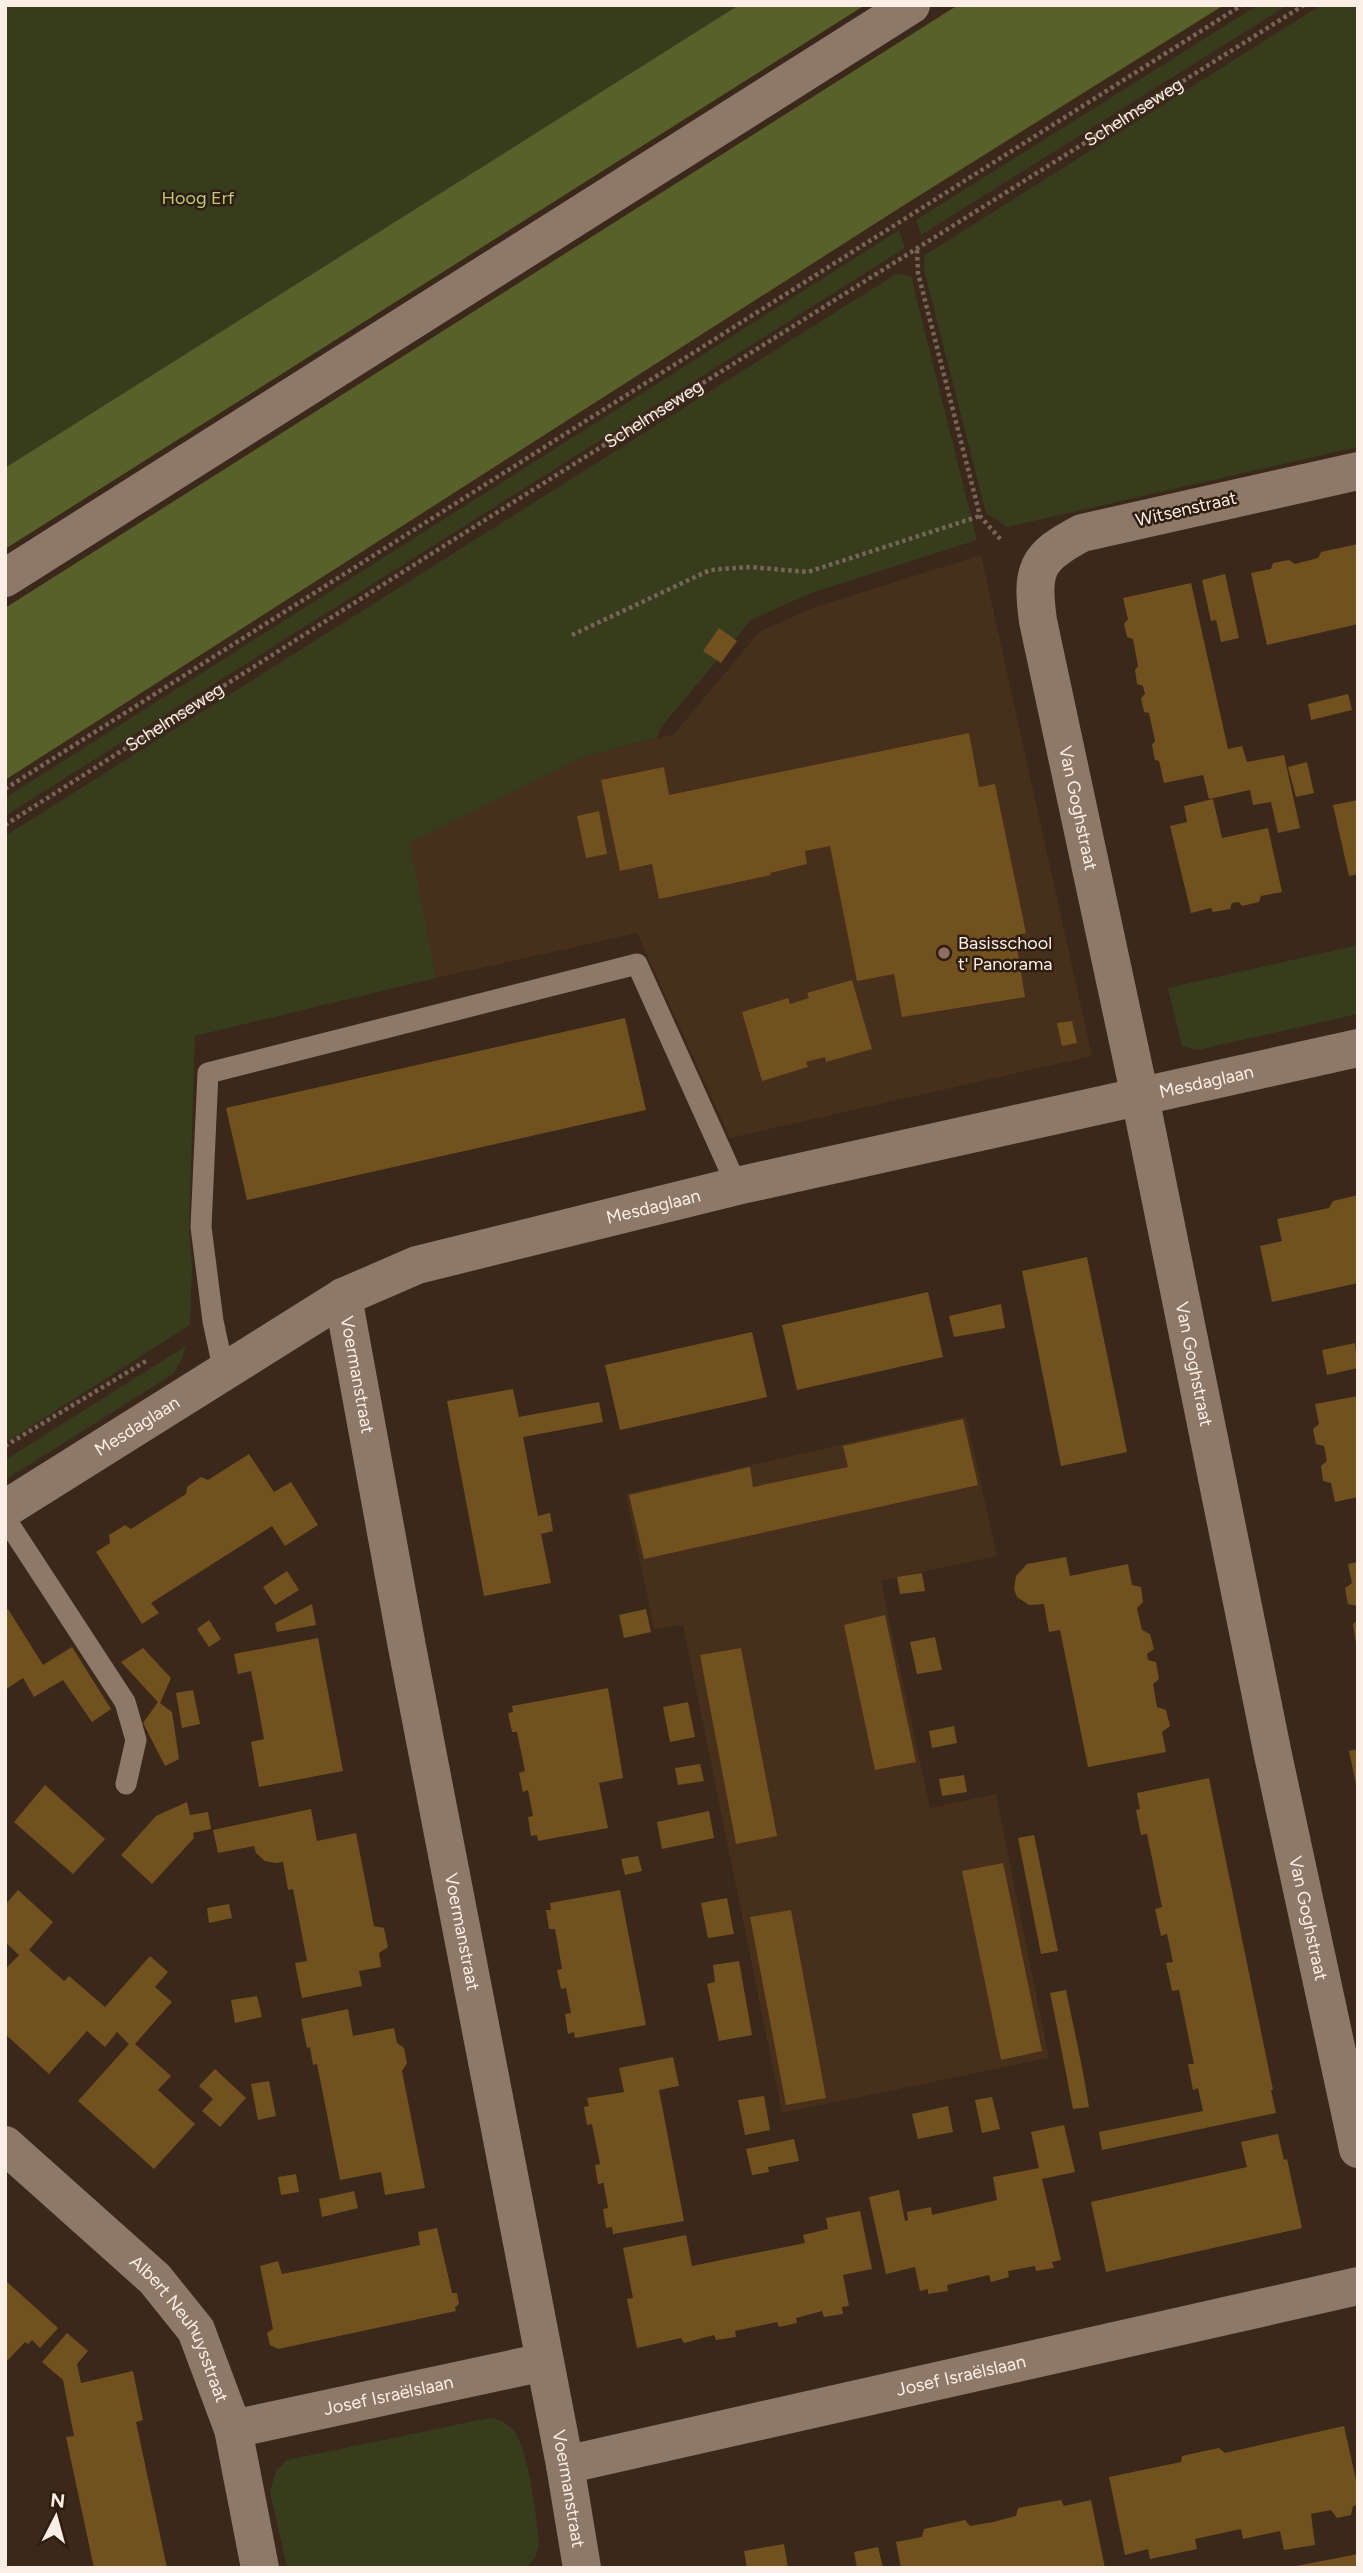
<svg xmlns="http://www.w3.org/2000/svg" width="1363" height="2573" font-family="Figtree,sans-serif">
<rect width="100%" height="100%" fill="#3a281a"/>
<path fill="#462f1b" d="M981 555 1092 1056 730 1138 637 933 436 978 409 843 584 757 674 734 760 631 815 607Z
M966 1416 997 1556 881 1581 930 1808 996 1794 1049 2058 782 2113 683 1625 654 1629 626 1494Z"/>
<path fill="#373c1d" d="M5 5H864L5 549Z
M1258 5H1288L921 235 916 220Z
M1321 5H1358V447L1007 527 986 513 924 270 925 255Z
M899 230 905 248 5 816V798Z
M896 274 911 276 977 540 811 593 751 620 662 726 657 738 584 757 410 843 436 978 195 1036 189 1229 192 1267 190 1325 5 1443V836Z
M1358 945V1014L1197 1050 1182 1046 1168 988Z
M186 1346 182 1359 173 1374 5 1480V1460Z
M489 2418C499 2419 506 2422 513 2430 529 2449 536 2516 539 2543L536 2556 527 2568H287L270 2491 276 2471 287 2460Z"/>
<path fill="#59612a" d="M739 5H865L5 549V468Z
M958 5H1224L901 207 5 780V608Z"/>
<path fill="#71521f" d="M1358 544V624L1267 645 1251 573 1271 569 1273 563 1289 560 1295 564 1318 558 1321 552Z
M1225 574 1239 638 1221 642 1216 620 1211 621 1202 580Z
M1191 583 1228 749 1242 746 1247 762 1284 755 1300 828 1278 833 1271 802 1253 805 1250 790 1209 799 1203 775 1164 783 1159 761 1155 760 1152 745 1155 741 1149 713 1144 712 1141 698 1145 694 1143 686 1137 684 1135 670 1138 666 1133 639 1127 637 1124 624 1128 619 1123 598Z
M719 628 737 641 721 663 703 651Z
M1348 694 1352 710 1311 720 1308 704Z
M969 733 979 787 995 784 1026 933 1015 936 1025 997 902 1017 894 974 857 981 830 846 805 851 807 864 770 873 771 875 659 899 652 864 620 871 601 780 664 767 669 795Z
M1307 762 1314 793 1296 797 1288 767Z
M1213 799 1222 838 1268 828 1282 892 1261 896 1259 902 1242 906 1239 902 1232 903 1230 909 1213 912 1211 908 1191 913 1170 826 1187 822 1184 806Z
M1358 800V874L1349 876 1333 805Z
M599 811 607 854 586 858 577 816Z
M852 980 872 1049 826 1062 825 1057 806 1062 808 1067 762 1081 742 1012 788 998 790 1004 809 998 807 993Z
M625 1018 646 1110 247 1200 226 1108Z
M1072 1021 1077 1043 1062 1046 1057 1023Z
M1358 1195V1283L1272 1302 1260 1246 1282 1241 1277 1219 1329 1208 1333 1201Z
M1087 1257 1127 1452 1061 1466 1022 1271Z
M928 1292 943 1357 797 1390 782 1325Z
M1001 1304 1005 1328 954 1337 949 1316Z
M752 1332 767 1397 620 1430 605 1365Z
M1355 1343 1358 1368 1327 1375 1322 1350Z
M513 1389 519 1417 599 1402 603 1422 523 1437 538 1516 550 1513 553 1531 541 1534 551 1583 484 1596 447 1401Z
M1358 1396V1497L1335 1502 1331 1483 1323 1481 1321 1466 1327 1461 1324 1446 1316 1444 1313 1429 1319 1424 1315 1404Z
M963 1419 978 1485 644 1559 629 1495 750 1467 753 1487 848 1467 843 1446Z
M249 1454 274 1492 291 1482 318 1525 285 1546 272 1526 151 1603 159 1613 142 1624 96 1552 110 1543 109 1535 125 1525 131 1529 186 1494 187 1487 201 1477 208 1480Z
M1066 1557 1070 1576 1128 1564 1132 1585 1141 1587 1143 1602 1137 1608 1138 1613 1142 1630 1150 1634 1154 1649 1147 1654 1148 1660 1156 1662 1159 1679 1153 1684 1157 1707 1166 1710 1170 1726 1162 1732 1166 1752 1088 1767 1060 1630 1049 1632 1044 1604 1029 1605 1017 1597 1014 1589 1016 1576 1027 1564Z
M1358 1562V1606L1348 1604 1345 1588 1352 1583 1348 1564Z
M287 1571 299 1590 275 1605 263 1587Z
M922 1573 925 1591 900 1594 897 1577Z
M312 1604 316 1625 277 1632 275 1623Z
M8 1609 43 1665 72 1647 111 1709 92 1722 63 1680 34 1697 23 1678 5 1690V1610Z
M646 1609 651 1632 624 1638 619 1615Z
M885 1615 916 1762 875 1770 844 1625Z
M209 1620 221 1639 209 1647 197 1629Z
M1358 1620V1643H1356L1353 1624Z
M935 1637 942 1670 917 1674 910 1642Z
M318 1638 343 1771 259 1787 251 1742 264 1739 256 1695 251 1671 238 1674 234 1654Z
M143 1648 171 1678 160 1703 172 1712 179 1759 165 1766 143 1723 158 1702 121 1662Z
M741 1648 777 1836 736 1844 700 1655Z
M608 1688 623 1778 599 1783 608 1828 538 1841 537 1835 531 1836 528 1817 533 1816 528 1790 523 1792 519 1773 525 1771 517 1732H512L508 1713 513 1712 512 1706Z
M193 1690 200 1724 182 1728 176 1693Z
M688 1702 695 1737 670 1742 663 1707Z
M954 1726 957 1743 932 1748 929 1731Z
M1358 1749V1789H1357L1349 1751Z
M700 1764 704 1781 678 1785 675 1768Z
M964 1775 967 1792 942 1796 939 1779Z
M1209 1778 1273 2090H1271L1276 2113 1102 2150 1099 2132 1203 2111 1198 2088 1193 2090 1188 2064H1194L1179 1990 1172 1991 1166 1963 1173 1962 1167 1934 1161 1936 1155 1909 1162 1907 1147 1834 1141 1835 1136 1810 1140 1809 1137 1793Z
M45 1785 105 1839 73 1874 14 1822Z
M187 1802 190 1815 208 1812 211 1829 193 1833 194 1838 152 1884 121 1855 156 1816Z
M311 1809 317 1841 356 1833 374 1926 384 1928 388 1947 379 1953 381 1967 359 1971 362 1986 302 1998 295 1963 307 1961 293 1889 288 1890 283 1862 275 1863 265 1861 256 1853 254 1846 218 1853 213 1830Z
M709 1811 714 1838 662 1849 657 1822Z
M1034 1835 1058 1951 1041 1954 1018 1838Z
M638 1856 642 1871 625 1875 621 1859Z
M1003 1863 1042 2051 1001 2060 962 1871Z
M18 1890 53 1922 29 1950 64 1981 69 1976 105 2007 150 1956 168 1972 155 1987 172 2002 135 2044 171 2076 158 2090 195 2124 154 2169 78 2101 129 2044 117 2032 105 2047 87 2031 49 2074 5 2034V1969L19 1955 5 1942V1905Z
M620 1890 646 2025 575 2038 574 2032 568 2034 565 2014 571 2013 566 1988 561 1989 557 1970 562 1969 555 1929H549L546 1910H551L550 1903Z
M727 1898 734 1934 708 1938 701 1903Z
M229 1904 232 1918 209 1923 207 1908Z
M791 1910 826 2098 786 2105 750 1917Z
M739 1961 752 2035 719 2041 707 1984 715 1982 713 1965Z
M1066 1990 1082 2067 1089 2107 1073 2109 1054 2012 1050 1993Z
M257 1996 262 2017 235 2023 231 2000Z
M348 2009 353 2036 394 2028 397 2043 404 2048 407 2063 402 2071 425 2188 385 2195 381 2172 340 2180 317 2064 313 2065 310 2047 307 2048 301 2019Z
M673 2057 679 2086 659 2090 684 2221 613 2234 612 2227 606 2228 603 2209 608 2208 604 2186V2183L598 2184 595 2165 600 2164 592 2124 587 2125 584 2107 589 2106 587 2098 624 2092 619 2068Z
M215 2069 246 2098 220 2127 202 2111 213 2099 199 2086Z
M269 2081 276 2116 258 2120 251 2084Z
M764 2096 770 2130 745 2135 738 2100Z
M992 2097 1000 2129 982 2133 975 2100Z
M948 2106 953 2132 918 2139 912 2114Z
M1064 2125 1075 2172 1042 2179 1061 2260 1052 2262 1054 2268 1036 2271 1035 2266 1013 2270 1008 2271 1009 2277 991 2282 989 2275 947 2285 948 2291 928 2294V2289L920 2291 915 2267 886 2274 869 2197 899 2190 905 2221 908 2220 907 2212 931 2207 932 2215 997 2200 993 2177 1039 2168 1031 2132Z
M1278 2134 1284 2160 1287 2159 1302 2228 1106 2272 1091 2202 1247 2167 1241 2142Z
M794 2139 799 2161 768 2167 769 2172 752 2175 746 2149Z
M296 2174 299 2192 281 2195 278 2177Z
M354 2191 358 2208 322 2217 319 2199Z
M860 2211 872 2269 843 2275 849 2306 842 2307 843 2314 824 2317 822 2311 796 2318 797 2323 779 2327 777 2322 735 2331 736 2337 716 2340 714 2335 684 2343 681 2338 637 2348 627 2299 633 2298 623 2248 686 2235 692 2266 805 2243 803 2235 828 2229 826 2218Z
M437 2228 452 2293H457L459 2304 455 2307 456 2311 278 2349 270 2345 267 2333 273 2329 260 2266 278 2261 282 2274 308 2269 420 2245 418 2232Z
M5 2280 58 2328 40 2348 32 2340 28 2344 25 2342 8 2360 5 2357Z
M67 2333 88 2351 77 2364 81 2383 133 2371 143 2420 136 2422 167 2568H94L66 2437 74 2436 63 2380 42 2362Z
M1344 2426 1358 2489V2505L1353 2506 1351 2515 1337 2518 1331 2510 1311 2514 1315 2545 1284 2550 1280 2531 1243 2539 1241 2529 1195 2539 1197 2549 1150 2559 1148 2549 1125 2555 1109 2477 1181 2462 1182 2456 1200 2452 1219 2448 1225 2453Z
M1061 2500 1064 2506 1091 2500 1105 2568H901L896 2542 922 2537 924 2529 965 2520 970 2526 993 2522 1016 2516 1018 2508Z
M784 2544 788 2568H747L744 2551Z
M878 2547 883 2568H857L854 2552Z
M1358 2554V2568H1296V2566Z"/>
<g fill="none" stroke-linecap="round" stroke-linejoin="round">
<g stroke="#766659" stroke-width="4.5" stroke-dasharray="3.5 3.5" stroke-linecap="butt">
<path d="M917 250 918 273 980 516 1002 541"/>
<path d="M572 635 710 570 750 567 808 572 980 516"/>
<path d="M5 789 1242 5"/>
<path id="s1" d="M5 825 450 542 1304 5"/>
<path d="M5 1446 146 1361"/>
</g>
<path stroke="#8e7969" stroke-width="21" d="M224 1372 213 1321 201 1227 208 1073 637 964 737 1186
M5 1518 125 1702 136 1740 126 1784"/>
<g stroke="#8e7969" stroke-width="38">
<path id="s2" d="M1358 471 1082 533C1036 557 1031 569 1038 621L1140 1097 1273 1755 1358 2149"/>
<path id="s3" d="M343 1297 407 1647 565 2465 582 2568"/>
<path id="s4" d="M5 1509 343 1297 417 1265 737 1186 1358 1048"/>
<path id="s5" d="M5 2145 155 2279 196 2330 233 2429 260 2568"/>
<path id="s6" d="M233 2429 544 2362"/>
<path id="s7" d="M565 2465 1358 2286"/>
</g>
<path stroke="#8e7969" stroke-width="38" d="M5 578 911 5"/>
</g>
<circle fill="#8d6e63" stroke="#2f1e10" stroke-width="2.5" cx="944" cy="953" r="7"/>
<g text-anchor="middle" stroke-width="5" stroke-linejoin="round" paint-order="stroke">
<g font-size="18" fill="#faeee5" stroke="#2f1e10">
<text dy="6" stroke="none"><textPath href="#s1" startOffset="1335">Schelmseweg</textPath></text>
<text dy="6" stroke="none"><textPath href="#s1" startOffset="768">Schelmseweg</textPath></text>
<text transform="translate(1186 509) rotate(-13)" y="6">Witsenstraat</text>
<text dy="6" stroke="none"><textPath href="#s1" startOffset="201">Schelmseweg</textPath></text>
<text dy="6" stroke="none"><textPath href="#s2" startOffset="584">Van Goghstraat</textPath></text>
<text dy="6" stroke="none"><textPath href="#s4" startOffset="1290">Mesdaglaan</textPath></text>
<text dy="6" stroke="none"><textPath href="#s4" startOffset="723">Mesdaglaan</textPath></text>
<text dy="6" stroke="none"><textPath href="#s2" startOffset="1152">Van Goghstraat</textPath></text>
<text dy="6" stroke="none"><textPath href="#s3" startOffset="79">Voermanstraat</textPath></text>
<text dy="6" stroke="none"><textPath href="#s4" startOffset="156">Mesdaglaan</textPath></text>
<text dy="6" stroke="none"><textPath href="#s2" startOffset="1718">Van Goghstraat</textPath></text>
<text dy="6" stroke="none"><textPath href="#s3" startOffset="646">Voermanstraat</textPath></text>
<text dy="6" stroke="none"><textPath href="#s5" startOffset="257">Albert Neuhuysstraat</textPath></text>
<text dy="6" stroke="none"><textPath href="#s7" startOffset="406">Josef Israëlslaan</textPath></text>
<text dy="6" stroke="none"><textPath href="#s6" startOffset="159">Josef Israëlslaan</textPath></text>
<text dy="6" stroke="none"><textPath href="#s3" startOffset="1213">Voermanstraat</textPath></text>
</g>
<g font-size="18" fill="#bcca77" stroke="#2f1e10">
<text x="198" y="204">Hoog Erf</text>
</g>
<g font-size="18" fill="#faeee5" stroke="#2f1e10" text-anchor="start">
<text x="958" y="949">Basisschool<tspan x="958" dy="21">t' Panorama</tspan></text>
</g>
</g>
<rect width="1363" height="2573" fill="none" stroke="#faeee5" stroke-width="14"/>
<g transform="translate(56 2517) rotate(6)" stroke="#2f1e10" stroke-width="5" paint-order="stroke">
<path d="M0-5L12 26L0 18L-12 26Z" fill="#faeee5"/>
<text y="-10" font-size="19" font-weight="bold" text-anchor="middle" fill="#faeee5">N</text>
</g>
</svg>
